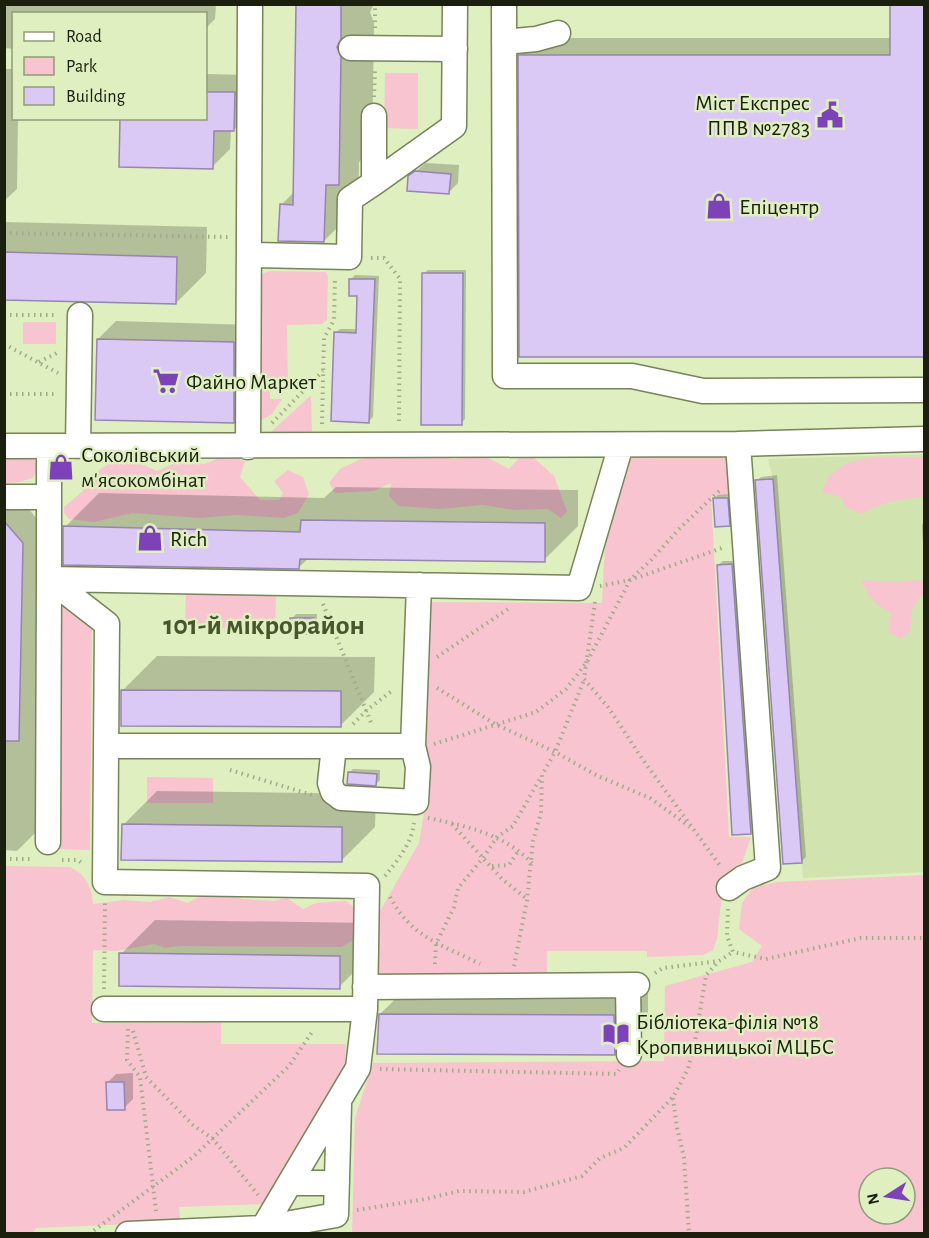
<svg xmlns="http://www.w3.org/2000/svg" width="929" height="1238" font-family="'Alegreya Sans',sans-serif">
<rect width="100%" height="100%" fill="#dfefc0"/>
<path fill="#d1e4af" d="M924 454V872L803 878 773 479 768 459Z"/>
<path fill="#f7c4cf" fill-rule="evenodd" d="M385 73H418V129L384 128Z
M269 271 326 272 328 277 327 320 322 324 287 325 288 385H270V399H282L272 414 260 421 258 276Z
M23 322H56V344H23Z
M311 396 312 433 271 432 309 397Z
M4 451 34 456 37 467 33 478 19 482 5 483Z
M479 453 509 469 519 458 533 457 554 476 567 511 561 518 548 509 514 510 483 505 440 509 399 506 389 496 391 483 374 491 335 493 329 483 340 469 361 459 384 455H430L455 459Z
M227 455 245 461 240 477 260 500H279L283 493 274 481 288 470 303 477 309 494 298 513 284 518 237 515 199 518 133 513 94 522 69 519 64 513V507L83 491 85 480C117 457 120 454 157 471L175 463 204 464Z
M632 455H728L732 495 711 496 729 837H751L739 872 722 894 717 939 713 950 703 955 647 957V951H547V979L381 976 376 969 373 935 380 911 419 843 428 789 421 743 425 602 602 603C605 548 604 504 632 455Z
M924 457V497C901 498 882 502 861 514L844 506 841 497 822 492C824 486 827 479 831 475 854 451 894 458 924 457Z
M861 580 897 582 920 580 924 582V599L920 596 912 610 910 632 901 639 888 631 891 614C876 605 867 596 861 580Z
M186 594 276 596 275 629 185 627Z
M58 599 92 627 90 850 56 849Z
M147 777 213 778V803H147Z
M5 866 70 867C86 875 92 887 93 904L124 900 150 902 169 897 188 903 200 896 219 892 243 899 274 901 287 898 303 909 316 903 346 901 358 910 357 938 341 947 180 946 165 948 154 944 116 951 93 950 92 1023 221 1022V1044H346L345 1063 339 1081 265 1204 179 1207 180 1222 36 1228 33 1233 5 1234Z
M924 875V1233L352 1234 355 1118 373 1063 664 1061 665 986 752 962 762 946 739 929 742 903 753 888 777 882ZM869 1178H905V1214H869Z"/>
<path fill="#0003" d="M4 4H216L215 19 206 28V14H14V49L4 48Z
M297 4H374L370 12 374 23 372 149 359 162 358 207 324 241 281 205 294 192Z
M892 4H924V356L521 355 520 56 538 38H892Z
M4 69H14V118H18L17 189 4 201Z
M206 74 252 75V112L234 130 231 129 230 149 212 167 206 118Z
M426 163 459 165 458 183 449 192 409 177Z
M4 222 207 227 206 273 176 303 4 299Z
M428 270H466L465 419 461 423 423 274Z
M355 275 379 276 373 417 369 421 335 333 340 329H358L359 294 351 279Z
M116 321 252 325 251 404 233 422 98 339Z
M69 457H73V472L68 477H65V461Z
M777 475 806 857 802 861 756 481 761 477Z
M336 487 578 490V526L544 560 309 558 299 567 65 527 99 493 324 498Z
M731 494 733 520 729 525 714 499 718 495Z
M4 497 28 508 41 524 36 832 17 851 4 850Z
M924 523V559L922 525Z
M723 561H736L755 829 751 833 718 565Z
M296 614H317V629L313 633 292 619Z
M157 656 375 657 374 692 340 726 123 690Z
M353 769 380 770V780L376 784 349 773Z
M157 791 376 794 375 827 341 861 123 825Z
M155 920 373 923V953L339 987 121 954Z
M414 981 648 982V1020L614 1054 380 1014Z
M133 1073V1099L124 1108 107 1083 116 1074Z"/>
<path fill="#dac8f5" stroke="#9685af" stroke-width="1.5" d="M296 4H341V39L337 47 341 57 339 185H326L324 242 278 241 280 204 293 205Z
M890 4H924V357H519L518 55H890Z
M206 92H235L234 131H214L213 169 119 167 120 118H206Z
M415 171 451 174 449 194 407 191 408 176Z
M4 252 177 257 176 304 4 300Z
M422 273H463L462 425H421Z
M349 279H375L369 423 331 421 334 332 356 333 357 296H349Z
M97 339 234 342V423L95 420Z
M773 479 802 863 783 864 755 480Z
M713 498H728L730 526 715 527Z
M301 520 545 523V562L300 559 299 569 63 565V526L300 532Z
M4 521 23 543 19 741H4Z
M732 564 751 834 732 835 717 565Z
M290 618H314L313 634H290Z
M121 690 341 691V727L121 726Z
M348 772 377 774 376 786 347 784Z
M122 824 342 827V862L121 860Z
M119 953 340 956V989L119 986Z
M379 1014 614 1015 615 1055 377 1054Z
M106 1082H124L125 1110H107Z"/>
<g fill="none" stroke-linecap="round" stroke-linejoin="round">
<g stroke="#768459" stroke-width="27">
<path id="minor" d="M504 4 505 376H632L703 391 924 390
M504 42 536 39 558 33
M351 48 455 49
M374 183 454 126 455 4
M249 255 349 257 350 199 374 183V116
M4 446 738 444 924 439
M49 446V579L579 588 621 445
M78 446 80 315
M248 447 250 4
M4 497H49
M49 579 107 624 105 882 367 886 365 1009H104
M106 746H413
M334 746 330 783 333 792 341 798 416 802 418 767 413 746 419 585
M48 842 49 579
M729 888 743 878 768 868 738 444
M628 986 629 1054
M365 987 637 985
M291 1183H337
M263 1228 336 1215 339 1105
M128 1234 263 1228 358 1068 365 1009"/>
</g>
<path stroke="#9fac87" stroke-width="4" stroke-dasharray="1.5 4.5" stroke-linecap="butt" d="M375 28V4
M374 97 375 68
M4 233 229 237
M371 258H384L400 279 399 424
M4 315H58
M4 344 58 373
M39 362 59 352
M4 394H58
M272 423 323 371
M322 424 324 338 334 320 335 279
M600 586 630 580 725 547
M595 602 584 679 608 707 643 760 721 867
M323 604 372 725
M437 657 508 609
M437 688 495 724 555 752 598 776 650 798 693 829
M353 724 367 710 393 690
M434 744 536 712 566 689 587 662 630 580 651 560 679 529 719 491
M230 770 312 795
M428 818C466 826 504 834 532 863
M452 824 502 879 527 899
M4 859H34
M62 860H78L83 864
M492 866 509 865 519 850
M385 876C397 861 412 843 414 823
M390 897C412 938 441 944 480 964
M728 909 727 936 733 952 766 959 861 938H924
M435 964 436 944 454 907 458 888 483 858 497 837 513 826 541 777
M514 966 527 900 533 841 541 813 542 775 555 752 584 680
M655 973 663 968 719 961
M104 989 105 903
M128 1029 127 1060 140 1077 156 1211
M133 1031 146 1077 193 1125 213 1139 258 1195
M380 1069 616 1074 619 1070
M673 1098 677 1128 684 1157 689 1234
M357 1210 426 1199 459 1191 524 1192 582 1176 600 1158 624 1148 673 1097 688 1069 695 1041 706 975 719 961 733 952
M89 1234 193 1157 289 1066 312 1032"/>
<use href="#minor" stroke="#fff" stroke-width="24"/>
</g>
<defs>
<g id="civic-bare" transform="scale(2.07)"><path d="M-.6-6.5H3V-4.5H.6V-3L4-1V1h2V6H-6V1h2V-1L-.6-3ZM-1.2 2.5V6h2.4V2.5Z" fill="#7d42b8" stroke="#dfefc0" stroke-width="2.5" paint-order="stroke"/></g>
<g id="shop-bare" transform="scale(2.07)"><path d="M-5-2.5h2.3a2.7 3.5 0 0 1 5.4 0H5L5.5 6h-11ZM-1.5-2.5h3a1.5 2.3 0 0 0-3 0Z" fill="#7d42b8" stroke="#dfefc0" stroke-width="2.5" paint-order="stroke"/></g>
<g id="supermarket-bare" transform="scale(2.07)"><path d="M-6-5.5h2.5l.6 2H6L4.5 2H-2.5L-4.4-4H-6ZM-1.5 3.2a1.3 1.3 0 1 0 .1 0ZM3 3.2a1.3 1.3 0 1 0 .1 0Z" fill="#7d42b8" stroke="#dfefc0" stroke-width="2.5" paint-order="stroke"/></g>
<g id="library-bare" transform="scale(2.07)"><path d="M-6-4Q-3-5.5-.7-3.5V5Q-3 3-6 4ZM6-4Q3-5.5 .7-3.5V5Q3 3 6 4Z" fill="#7d42b8" stroke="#dfefc0" stroke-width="2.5" paint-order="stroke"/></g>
</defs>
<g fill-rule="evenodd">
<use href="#civic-bare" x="830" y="115"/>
<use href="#shop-bare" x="719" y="206"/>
<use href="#supermarket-bare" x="166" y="381"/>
<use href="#shop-bare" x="61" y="467"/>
<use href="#shop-bare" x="150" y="538"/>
<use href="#library-bare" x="616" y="1034"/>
</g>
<g text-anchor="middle" stroke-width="5" stroke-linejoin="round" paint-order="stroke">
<g font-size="22" fill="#1a1f0e" stroke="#dfefc0" text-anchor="start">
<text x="810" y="110" text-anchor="end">Міст Експрес<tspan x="810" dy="25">ППВ №2783</tspan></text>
<text x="739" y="214">Епіцентр</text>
<text x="186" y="389">Файно Маркет</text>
<text x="81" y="462">Соколівський<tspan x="81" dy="25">м'ясокомбінат</tspan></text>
<text x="170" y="546">Rich</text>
<text x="636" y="1029">Бібліотека-філія №18<tspan x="636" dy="25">Кропивницької МЦБС</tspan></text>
</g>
<g font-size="28" font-weight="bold" fill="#49562d" stroke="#dfefc0">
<text x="264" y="634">101-й мікрорайон</text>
</g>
</g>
<rect width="929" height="1238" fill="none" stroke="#1a1f0e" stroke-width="12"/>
<rect x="12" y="12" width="195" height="108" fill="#dfefc0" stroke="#909c79" stroke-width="1.5"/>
<rect x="24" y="32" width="30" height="9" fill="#ffffff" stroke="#909c79" stroke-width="1.5"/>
<text x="66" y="42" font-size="18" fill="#1a1f0e">Road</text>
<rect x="24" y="57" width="30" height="18" fill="#f7c4cf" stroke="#909c79" stroke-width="1.5"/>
<text x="66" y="72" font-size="18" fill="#1a1f0e">Park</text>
<rect x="24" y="87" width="30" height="18" fill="#dac8f5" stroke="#909c79" stroke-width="1.5"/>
<text x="66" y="102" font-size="18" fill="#1a1f0e">Building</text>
<g transform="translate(887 1196) rotate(258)"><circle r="28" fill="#dfefc0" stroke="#909c79" stroke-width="1.5"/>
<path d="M0-4.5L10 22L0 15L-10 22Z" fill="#7d42b8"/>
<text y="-9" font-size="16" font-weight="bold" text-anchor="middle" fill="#1a1f0e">N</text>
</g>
</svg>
